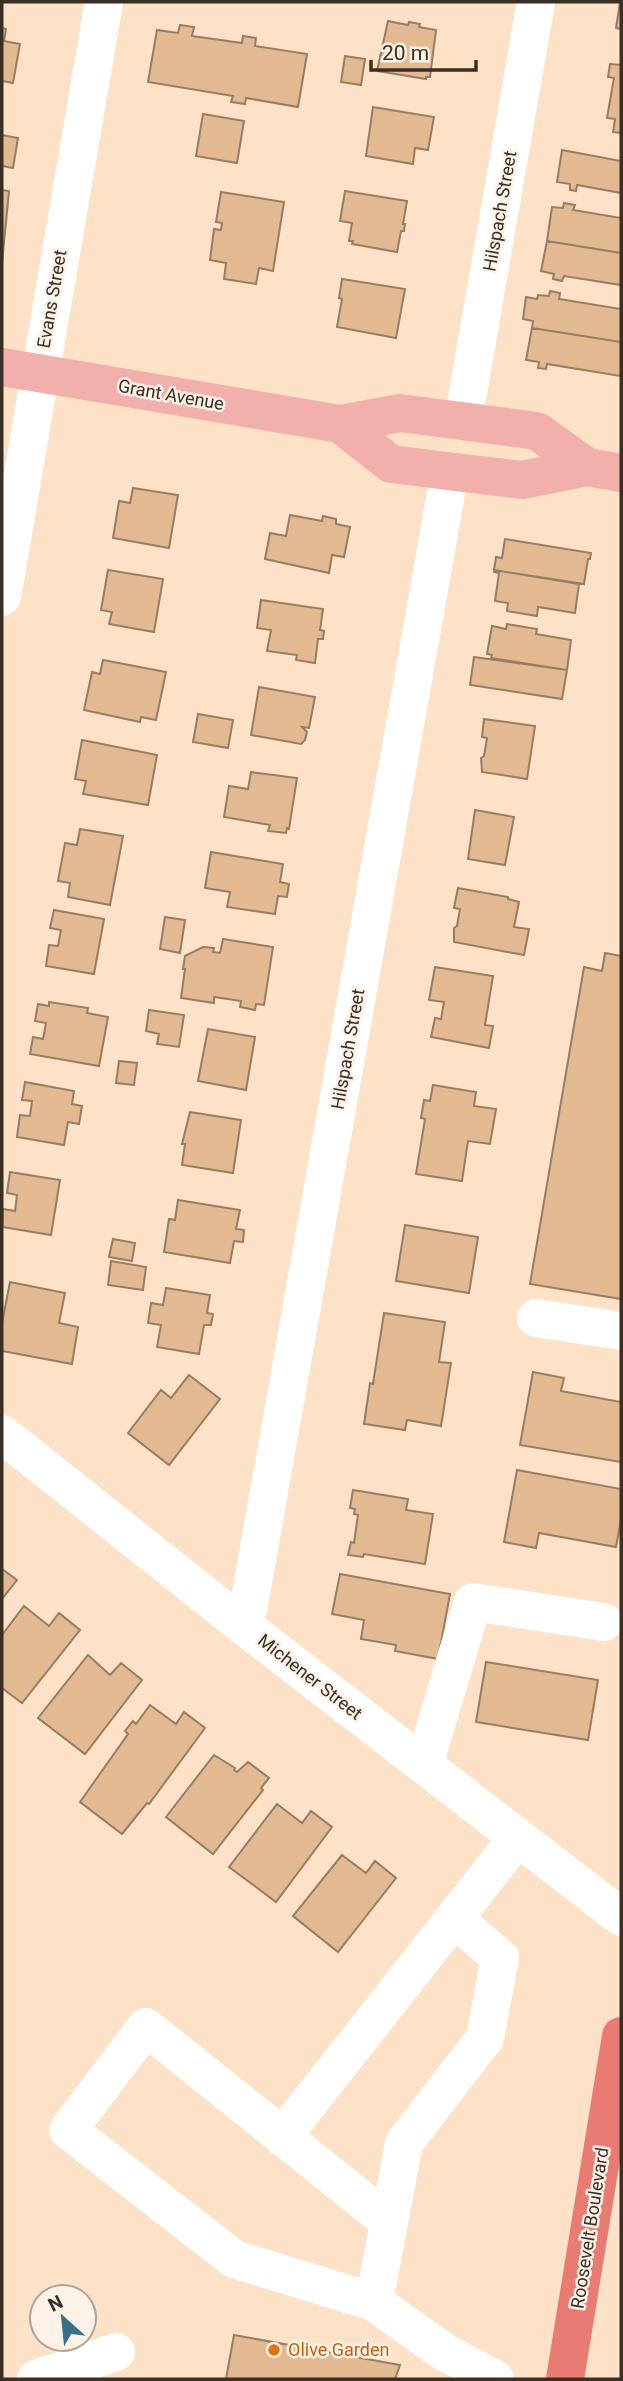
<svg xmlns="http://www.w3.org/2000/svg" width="623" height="2381" font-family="Roboto,sans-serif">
<rect width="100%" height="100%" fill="#fde2c7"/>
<path fill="#e2b990" stroke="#967d65" stroke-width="2" d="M620 2H621V29L616 28Z
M388 21 408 25 409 22 420 24 419 27 436 30 430 77H426V79L377 71Z
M180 25 194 27 192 36 242 43 243 36 256 38 255 46 307 54 298 107 246 98 245 104 231 102 233 96 148 82 157 30 178 33Z
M2 28 6 29 4 41 20 44 13 83 2 81Z
M345 56 365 59 361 85 341 82Z
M610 64 621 65V133L613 132 615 119 607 118 614 78 608 77Z
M373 107 434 117 428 150 415 148 413 164 366 156Z
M203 114 244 121 237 163 196 156Z
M2 135 18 138 13 168 2 166Z
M562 150 621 161V193L577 185 576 191 570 190V184L557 182Z
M2 190 9 191 2 263Z
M345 191 407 201 403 224H405L404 231H401L397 252 352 244 353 241H349L352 223 340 221Z
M221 192 284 202 273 271 259 268 256 284 224 279 226 263 210 260 214 229 221 230 222 223 216 222Z
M564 203 575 205 573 210 621 218V253L547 241 552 207 563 208Z
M547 241 621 253V285L564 276 562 281 553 279 554 274 541 271Z
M342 279 405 289 396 338 337 327 342 299 339 298Z
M550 291 560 293 559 299 621 309V342L532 328 533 321 523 319 526 297 537 299 538 295 549 296Z
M532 328 621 342V374L620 376 547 364 546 369 538 368 539 362 526 360Z
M133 488 178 495 169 548 113 538 119 501 130 503Z
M290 515 322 521 323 516 336 519V524L350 527 344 557 332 555 329 573 265 559 270 533 286 536Z
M505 539 591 553 590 559H588L584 584 494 570 496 557 502 558Z
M108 570 163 579 154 632 109 624 112 612 101 610Z
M494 570 579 584 575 613 538 607 537 616 507 611 508 603 495 601 499 573 494 572Z
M261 600 323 609 320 630 324 631 323 639H318L315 663 296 660 297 655 267 651 271 630 257 628Z
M507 624 537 629 536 634 571 640 567 670 491 658 492 655 487 654 492 626 506 629Z
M474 657 567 670 562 699 470 685Z
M103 660 166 672 156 720 141 717 140 722 84 710 92 672 100 674Z
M259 687 315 697 309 728 302 727 307 732 305 740 301 744 251 735Z
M198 714 233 720 228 748 193 742Z
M484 719 535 726 527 779 482 772 481 758 484 756 487 738 482 737Z
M82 740 157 755 148 805 83 794 86 781 75 779Z
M251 772 297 778 289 829 287 828 286 833 268 831 270 825 224 817 229 786 248 789Z
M475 810 514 817 505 865 468 859Z
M80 829 123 836 110 905 68 897 70 883 58 881 65 843 77 845Z
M211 852 283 864 280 882 289 884 287 897 278 896 275 914 227 907 230 892 205 888Z
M458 888 508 897V899L519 902 514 927 529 929 524 955 454 942V928L457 926 460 909 454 908Z
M54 910 104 919 94 974 46 966 49 945 58 946 61 930 50 928Z
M165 917 185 920 180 953 160 949Z
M223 939 273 947 264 1005 256 1004 255 1010 240 1007 241 1001 214 997V1003L181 998 185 969H183L185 956 203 947 214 948 213 952 220 953Z
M605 953 621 956V1299L530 1284 584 967 602 971Z
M435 967 493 976 485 1025 493 1026 489 1048 431 1037 435 1018 441 1019 444 1002 429 1000Z
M49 1002 88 1008 87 1013 108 1017 99 1066 30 1054 33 1037 43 1039 46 1023 35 1021 38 1004 49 1006Z
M149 1010 184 1015 179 1047 157 1044 159 1034 146 1031Z
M208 1029 255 1037 246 1090 198 1081Z
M119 1061 137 1063 134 1085 116 1083Z
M25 1082 74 1091 72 1104 82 1106 79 1124 68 1122 64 1145 17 1137 20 1115 30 1116 32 1101 22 1100Z
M433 1085 476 1092 474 1106 496 1109 490 1144 468 1141 462 1181 416 1174 425 1119 421 1118 424 1100 430 1101Z
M190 1112 241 1120 233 1173 182 1165 185 1144H182Z
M10 1172 60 1180 51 1235 2 1227 3 1209 15 1211 17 1195 7 1193Z
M178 1200 240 1210 236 1229 244 1230 243 1242 234 1241 230 1263 164 1252 169 1219 175 1220Z
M405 1225 478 1237 469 1293 396 1281Z
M113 1239 135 1243 132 1261 109 1257Z
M111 1261 146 1267 143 1290 108 1285Z
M10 1282 65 1293 59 1323 78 1327 72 1364 2 1351V1323Z
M166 1288 210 1295 207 1313 213 1314 211 1325H204L199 1354 157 1347 161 1325 148 1323 151 1303 163 1305Z
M384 1313 445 1322 439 1362 451 1363 441 1426 407 1420 405 1430 364 1424 370 1383 373 1384Z
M533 1372 564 1378 561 1391 621 1402V1462L520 1445Z
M189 1375 220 1399 169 1465 128 1433 161 1390 171 1398Z
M517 1470 621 1489V1520L616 1547 539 1533 536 1548 504 1542Z
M353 1490 408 1499 406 1510 433 1514 425 1564 364 1554 363 1557 348 1555 351 1542 354 1543 358 1515 354 1514 355 1509 350 1508Z
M2 1569 17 1580 2 1599Z
M340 1574 450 1594 438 1659 395 1651 396 1645 361 1639 364 1620 332 1614Z
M24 1606 49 1626 59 1613 80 1630 22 1703 2 1688V1635Z
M88 1655 110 1675 121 1663 142 1680 85 1754 38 1718Z
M486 1662 598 1680 588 1740 476 1722Z
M150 1705 176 1724 184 1712 205 1728 149 1804 147 1803 122 1834 80 1802 128 1734 125 1731 133 1721 136 1724Z
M214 1755 235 1768 234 1770 237 1772 248 1762 269 1778 261 1788 263 1790 213 1854 166 1817Z
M277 1804 302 1823 311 1811 332 1827 276 1902 229 1867Z
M342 1855 366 1873 375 1861 396 1878 338 1952 293 1916Z
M234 2335 400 2365 395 2379H226Z"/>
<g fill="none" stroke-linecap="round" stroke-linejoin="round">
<path stroke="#fff" stroke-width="38" d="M463 421 536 2
M2 597 104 2
M536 1318 621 1331
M2 1434 245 1627 621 1917
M245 1627 450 471
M424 1765 473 1602 604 1622
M282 2137 518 1837
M388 2221 146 2027 68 2130 234 2259 374 2302 444 2352 495 2379
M374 2302 404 2143 485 2038 500 1958 455 1919
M36 2379 116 2352"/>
<path stroke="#f1b0ab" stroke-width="38" d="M2 367 340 424 400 413 537 431 587 467
M340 424 391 464 522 480 587 467 621 473"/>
<path stroke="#e87c73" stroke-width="38" d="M565 2379 621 2036"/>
</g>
<circle fill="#e8710a" stroke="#fdf2e8" stroke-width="2.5" cx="274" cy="2350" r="7"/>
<g text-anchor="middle" stroke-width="5" stroke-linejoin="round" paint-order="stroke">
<g font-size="18" fill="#392f25" stroke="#fdf2e8">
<text transform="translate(500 211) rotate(-80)" y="6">Hilspach Street</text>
<text transform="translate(52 299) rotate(-80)" y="6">Evans Street</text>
<text transform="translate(171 395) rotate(10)" y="6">Grant Avenue</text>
<text transform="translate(348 1049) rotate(-80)" y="6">Hilspach Street</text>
<text transform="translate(310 1677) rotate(38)" y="6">Michener Street</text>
<text transform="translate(590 2228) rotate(-81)" y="6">Roosevelt Boulevard</text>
</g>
<g font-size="18" fill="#c56008" stroke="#fdf2e8" text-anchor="start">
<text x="288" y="2356">Olive Garden</text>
</g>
</g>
<rect width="623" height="2381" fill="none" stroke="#392f25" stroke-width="7"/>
<g transform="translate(63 2318) rotate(333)"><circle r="33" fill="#fdf2e8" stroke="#afa49a" stroke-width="2"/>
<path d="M0-5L12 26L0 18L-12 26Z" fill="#39718c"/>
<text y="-10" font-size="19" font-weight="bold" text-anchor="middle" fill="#392f25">N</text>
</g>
<path d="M371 60v10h105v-10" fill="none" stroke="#392f25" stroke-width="3.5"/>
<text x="382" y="60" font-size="21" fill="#392f25" stroke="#fdf2e8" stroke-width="5" paint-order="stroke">20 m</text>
</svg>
